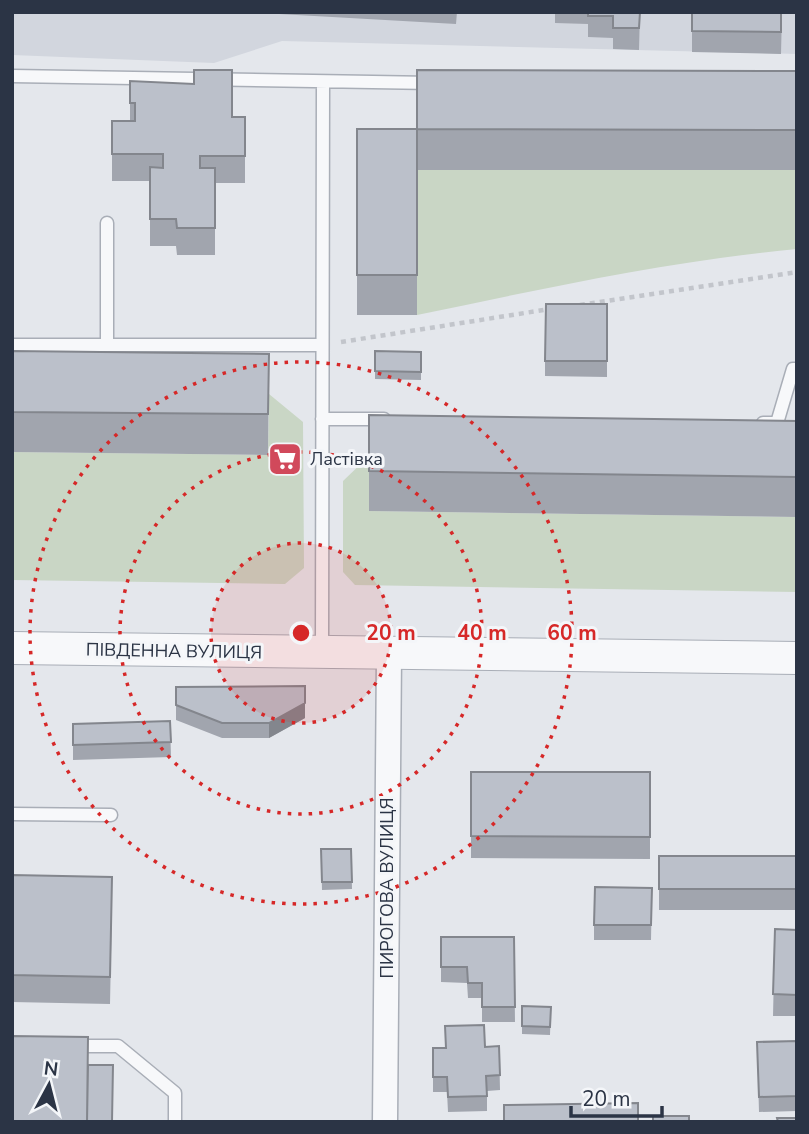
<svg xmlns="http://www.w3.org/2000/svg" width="809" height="1134" font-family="'Nunito Sans',sans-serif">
<rect width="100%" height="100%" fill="#e4e7ec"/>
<path fill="#d2d6de" d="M12 12H797V54L282 41 214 63 12 55Z"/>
<path fill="#c9d6c5" d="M417 170H797V249C669 261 542 289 417 315Z
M269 394 303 422 304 568 285 584 12 580V452L268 455Z
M369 456V511L797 517V592L355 585 343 572V481Z"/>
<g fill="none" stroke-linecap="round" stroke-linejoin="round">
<g stroke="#a9aeb7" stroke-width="15">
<path id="service" d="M12 76 432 83
M12 345H322
M107 345V223
M322 419H384
M763 423H777L793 369H797
M322 653 323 83
M12 814 111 815
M74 1046H118L175 1093V1122"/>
</g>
<g stroke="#a9aeb7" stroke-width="27">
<path id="minor" d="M385 1122 389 655"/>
</g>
<g stroke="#a9aeb7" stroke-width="34">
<path id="tertiary" d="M12 648 797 658"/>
</g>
<path stroke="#c2c5cb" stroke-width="4.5" stroke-dasharray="5 5" stroke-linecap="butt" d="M580 305 797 272
M341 342 550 309"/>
<use href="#service" stroke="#f7f8fa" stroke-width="12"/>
<use href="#minor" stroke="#f7f8fa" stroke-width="24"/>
<use href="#tertiary" stroke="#f7f8fa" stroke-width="32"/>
</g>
<path fill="#a1a5ae" d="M279 12H457L456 24 279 14Z
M555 12H640L639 50 613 49V38L588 37V24L555 23Z
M692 12H782L781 54 692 52Z
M797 71V170H417V315H357V129H417Z
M130 81 232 117H245V183H215V255H177L176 246H150V181H112V121H130Z
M607 304V377L545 376V361Z
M12 351 269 354 268 455 12 452Z
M375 351 421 352V380L375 379Z
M369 415 797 421V517L369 511Z
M305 686V718L269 738H222L176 720V687Z
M170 721 171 757 73 760V724Z
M471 772H650V859L471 858Z
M321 849H351L352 889 322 890Z
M659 856H797V910H659Z
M12 875 112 904 110 1004 12 1002Z
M652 888 651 940H594V925Z
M775 929 797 930V1016H773Z
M441 937H514L515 1022H482V998H468L467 983 441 982Z
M522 1006 551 1007 550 1035 522 1034Z
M797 1041V1111L759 1112 757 1042Z
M499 1046 500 1090 487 1091V1111L448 1112 447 1092H433V1048Z"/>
<path fill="#83868d" d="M305 703V718L269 738V723Z"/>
<path fill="#bbc0ca" stroke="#83868d" stroke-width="2" d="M588 12H640L639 28H613V16H588Z
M692 12H781V32L692 31Z
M194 70H232V117H245V156H200V168H215V228H177L176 219H150V167L163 168V154H112V121H135V103H130V81L194 84Z
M417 70 797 71V130L417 129V275H357V129H417Z
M546 304H607V361H545Z
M12 351 269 354 268 414 12 412Z
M375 351 421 352V372L375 371Z
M369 415 797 421V477L369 471Z
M305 686V703L269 723H222L176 705V687Z
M170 721 171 742 73 745V724Z
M471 772H650V837L471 836Z
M321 849H351L352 882H322Z
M659 856H797V889H659Z
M12 875 112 877 110 977 12 975Z
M595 887 652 888 651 925H594Z
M775 929 797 930V995L773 994Z
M441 937H514L515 1007H482V983H468L467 967H441Z
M522 1006 551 1007 550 1027 522 1026Z
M484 1025 485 1047 499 1046 500 1075 486 1076 487 1096 448 1097 447 1077H433V1048H446L445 1026Z
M12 1036 88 1037 87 1122H12Z
M797 1041V1096L759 1097 757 1042Z
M88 1065H113L112 1122H87Z
M638 1103V1122H504V1105Z
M653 1116H689V1122H653Z
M777 1118H797V1122H778Z"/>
<circle cx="301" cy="633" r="90" fill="#d62828" fill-opacity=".12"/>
<g fill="none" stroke="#d62828" stroke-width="3.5" stroke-dasharray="3.5 7">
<circle cx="301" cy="633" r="90"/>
<circle cx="301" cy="633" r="181"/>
<circle cx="301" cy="633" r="271"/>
</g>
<defs>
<g id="supermarket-square" transform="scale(1.75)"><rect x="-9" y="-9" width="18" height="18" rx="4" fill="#d1495b" stroke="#f4f6f9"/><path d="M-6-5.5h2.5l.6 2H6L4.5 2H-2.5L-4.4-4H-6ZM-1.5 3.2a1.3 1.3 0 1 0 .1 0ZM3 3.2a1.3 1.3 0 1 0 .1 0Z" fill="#fff"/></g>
</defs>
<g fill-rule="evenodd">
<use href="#supermarket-square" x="285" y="459"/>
</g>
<g text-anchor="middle" stroke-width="6" stroke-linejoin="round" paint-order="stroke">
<g font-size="18" fill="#2b3445" stroke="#f4f6f9" text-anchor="start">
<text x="310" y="465">Ластівка</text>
</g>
<g font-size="18" fill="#2b3445" stroke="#f4f6f9">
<text transform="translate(174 651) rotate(1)" y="6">ПІВДЕННА ВУЛИЦЯ</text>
<text transform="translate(387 888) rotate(-90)" y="6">ПИРОГОВА ВУЛИЦЯ</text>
</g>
</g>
<circle cx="301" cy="633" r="10" fill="#d62828" stroke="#f4f6f9" stroke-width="3.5"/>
<g font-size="21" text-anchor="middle" font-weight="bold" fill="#d62828" stroke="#f4f6f9" stroke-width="6" stroke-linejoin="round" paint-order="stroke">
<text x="391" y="640">20 m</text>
<text x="482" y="640">40 m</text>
<text x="572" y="640">60 m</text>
</g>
<rect width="809" height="1134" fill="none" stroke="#2b3445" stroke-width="28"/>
<g transform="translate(49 1085) rotate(7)" stroke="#f4f6f9" stroke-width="5" paint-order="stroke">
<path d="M0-5L12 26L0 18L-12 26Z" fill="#2b3445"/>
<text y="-10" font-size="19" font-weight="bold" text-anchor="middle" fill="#2b3445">N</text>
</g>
<path d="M571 1106v10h91v-10" fill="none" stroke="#2b3445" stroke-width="3.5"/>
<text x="582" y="1106" font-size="21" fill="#2b3445" stroke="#f4f6f9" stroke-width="5" paint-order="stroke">20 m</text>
</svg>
